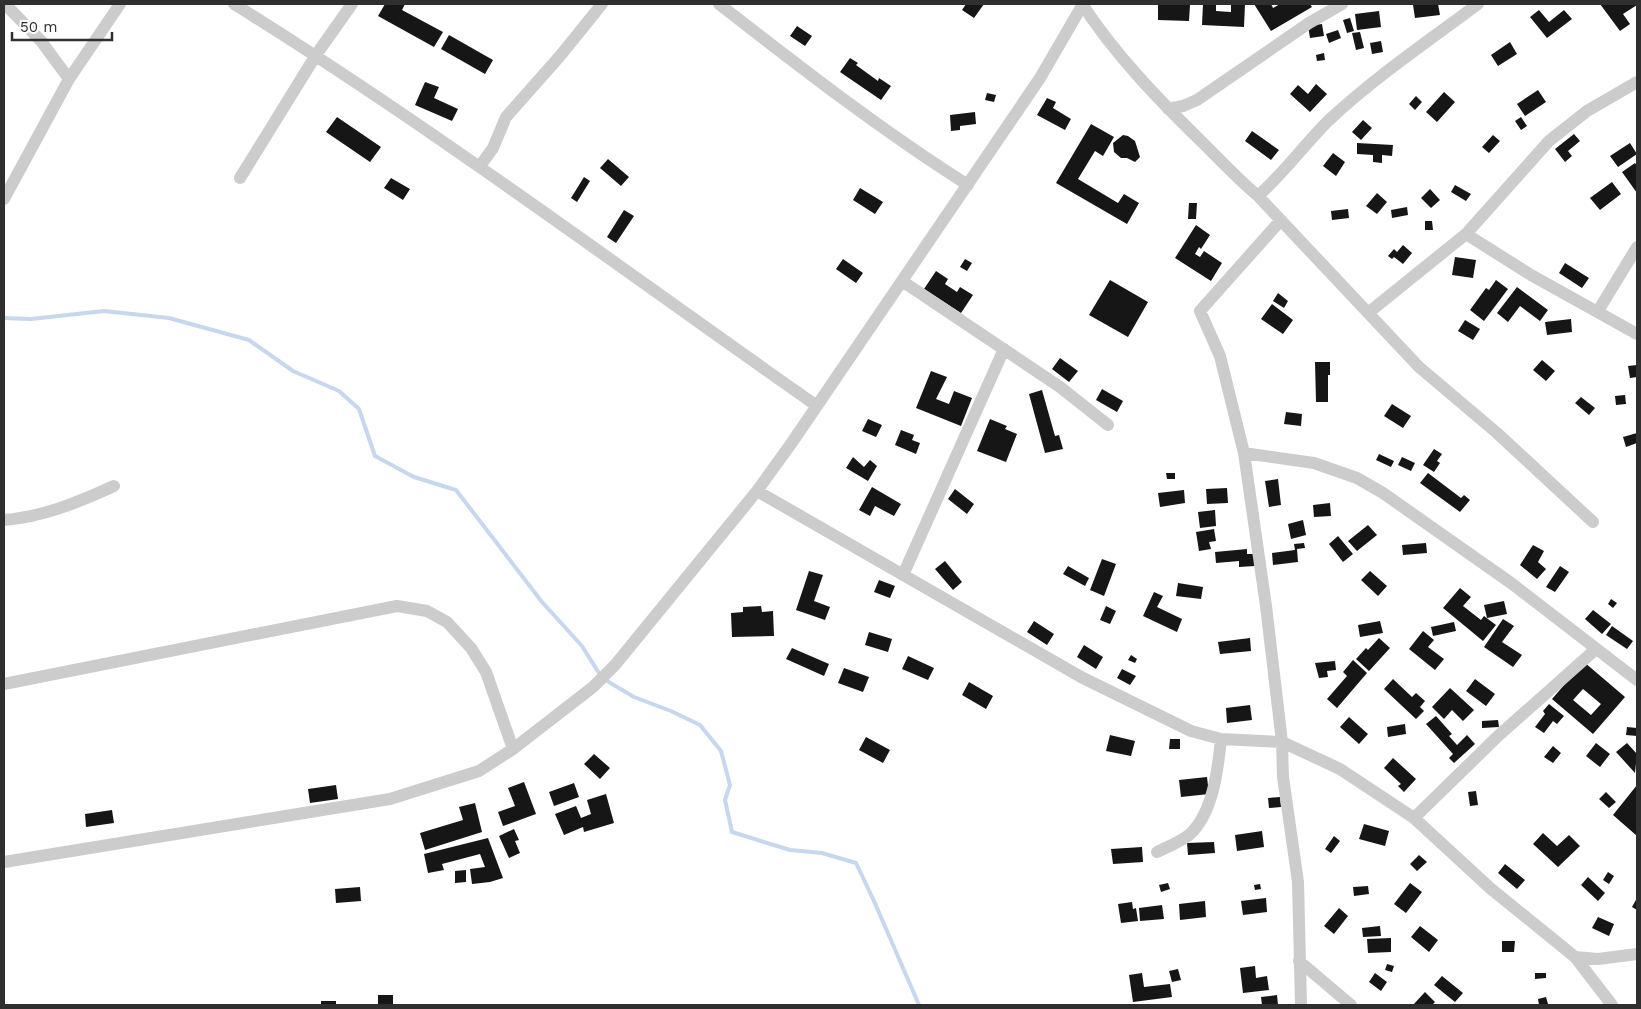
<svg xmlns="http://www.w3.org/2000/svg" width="1641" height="1009" font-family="'Work Sans',sans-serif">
<rect width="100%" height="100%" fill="#fff"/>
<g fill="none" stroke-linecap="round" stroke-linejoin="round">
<path stroke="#c6d7ee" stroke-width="4" d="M4 318 31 319 104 311 169 318 249 340 293 371 339 391 359 409 375 456 414 477 456 490 542 602 582 646 602 678 634 697 671 711 700 725 721 751 730 785 725 800 732 832 790 850 822 853 856 863 874 901 919 1005"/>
</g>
<path fill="#161616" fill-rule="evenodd" d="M385 4H405L402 10 443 32 434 47 378 16Z
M966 4H984L974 18 962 10Z
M1158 4 1190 5 1189 21 1158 20Z
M1203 4H1216V11L1231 12V4H1245L1244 27 1202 25Z
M1254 4H1271L1273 8 1280 4H1310L1312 7 1271 31Z
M1438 4 1440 15 1415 18 1413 5Z
M1600 4H1637V5L1623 14 1630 24 1620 31Z
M1539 10 1549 22 1564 10 1572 19 1547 38 1530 17Z
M1379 11 1381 27 1357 30 1355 14Z
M1350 18 1354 31 1347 33 1343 20Z
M1322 24 1324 36 1310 38 1308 26Z
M797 26 812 36 805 46 790 36Z
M1338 30 1341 38 1329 43 1326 34Z
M1360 32 1364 48 1356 50 1352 33Z
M449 35 493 60 485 74 441 49Z
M1381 41 1383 52 1372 54 1370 43Z
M1510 42 1517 54 1498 66 1491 55Z
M1324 53 1325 60 1317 61 1316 55Z
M850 58 858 63 856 65 878 81 879 78 891 86 881 100 840 72Z
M425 82 439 87 434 98 458 109 452 121 415 105Z
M1316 84 1327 94 1310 112 1290 94 1298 85 1308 94Z
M1538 90 1546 102 1525 116 1517 104Z
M1444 92 1455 102 1437 122 1426 112Z
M987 93 996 95 994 102 985 100Z
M1416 96 1422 102 1415 110 1409 104Z
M1047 98 1056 102 1053 108 1071 119 1065 130 1037 115Z
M975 112 976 124 960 126V130L951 131 950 115Z
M337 117 381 147 370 162 326 132Z
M1521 117 1527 126 1521 130 1515 121Z
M1363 120 1372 128 1361 140 1352 132Z
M1091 124 1114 137 1103 156 1095 151 1078 179 1118 203 1124 194 1139 203 1127 224 1056 183Z
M1252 131 1279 150 1271 160 1245 141Z
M1574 134 1580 141 1568 151 1572 156 1565 162 1555 149Z
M1123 135 1128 136 1135 141 1140 157 1135 162 1127 158H1121L1114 152 1113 143Z
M1493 135 1500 141 1489 153 1482 147Z
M1357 143 1393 145 1392 156 1382 155V163L1373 162V155L1357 154Z
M1630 143 1637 154 1618 167 1610 156Z
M1333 153 1345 162 1336 176 1323 166Z
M608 159 629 177 621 186 600 168Z
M1635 163 1637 166V193L1622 172Z
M584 177 590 181 577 202 571 198Z
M391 178 410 189 403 200 384 188Z
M1612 182 1621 194 1600 210 1590 198Z
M1455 185 1471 194 1466 201 1451 192Z
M860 188 883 202 875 214 853 200Z
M1430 189 1440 200 1431 208 1421 198Z
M1377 193 1387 202 1377 214 1366 206Z
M1189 203H1197L1196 219H1188Z
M1407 207 1408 215 1392 218 1391 210Z
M1348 209 1349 218 1332 220 1331 211Z
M624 210 634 216 616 243 607 237Z
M1425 221H1432L1433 230H1425Z
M1196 225 1210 235 1201 249 1199 247 1195 254 1200 257 1204 251 1222 263 1211 281 1175 258Z
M1403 245 1412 253 1403 264 1394 257 1392 259 1388 256 1394 249 1397 252Z
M1455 257 1476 260 1473 278 1452 275Z
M843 259 863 273 856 283 836 269Z
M965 259 972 263 967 271 960 267Z
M1565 263 1589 278 1582 288 1559 273Z
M936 271 948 279 945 284 957 292 960 287 973 295 961 313 924 289Z
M1110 280 1148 302 1128 337 1089 315Z
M1496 280 1508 289 1484 321 1470 310 1486 288 1489 290Z
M1517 287 1548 310 1540 321 1520 306 1508 322 1497 313Z
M1278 293 1288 301 1284 308 1273 301Z
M1272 304 1293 320 1283 334 1261 319Z
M1571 319 1572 332 1547 335 1545 322Z
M1465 320 1480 329 1473 340 1458 331Z
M1060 358 1078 371 1069 382 1052 369Z
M1542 360 1555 371 1546 381 1533 370Z
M1315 362H1330V375H1328V402H1316Z
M1637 365V377L1630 378 1628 366Z
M931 371 947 377 936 399 949 404 954 391 972 398 961 426 916 408Z
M1102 389 1123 401 1117 412 1096 400Z
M1042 390 1055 436 1059 435 1063 449 1045 453 1029 394Z
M1625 395 1626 404 1616 405 1615 396Z
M1581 397 1595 408 1589 415 1575 403Z
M1392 404 1411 416 1403 428 1384 416Z
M1286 412 1302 414 1301 426 1284 424Z
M868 419 882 425 876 437 862 431Z
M990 419 1007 426 1005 429 1017 434 1006 462 977 451Z
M901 430 914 435 912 440 920 443 916 454 895 445Z
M1637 433V443L1626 447 1623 437Z
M1434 449 1442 454 1437 461 1440 463 1434 472 1423 465Z
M1379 454 1394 461 1391 467 1376 460Z
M853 457 864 467 870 460 877 466 868 481 846 468Z
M1402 457 1415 463 1411 471 1398 465Z
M1166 473H1175V479H1167Z
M1428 473 1461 498 1464 495 1470 500 1460 512 1420 483Z
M1278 479 1281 505 1269 507 1265 481Z
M872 487 901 504 894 516 875 506 870 516 859 510Z
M1227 488 1228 503 1207 504 1206 489Z
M955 489 974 504 967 514 948 499Z
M1184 490 1185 503 1160 507 1158 493Z
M1330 503 1331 516 1314 517 1313 505Z
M1215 510 1216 526 1200 528 1198 512Z
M1303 520 1306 535 1291 539 1288 524Z
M1368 525 1377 535 1357 551 1348 541Z
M1214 529 1216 541 1209 542 1211 549 1199 551 1196 532Z
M1338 536 1353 554 1343 562 1329 544Z
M1304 543 1305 548 1297 549 1298 562 1273 565 1272 553 1295 550 1294 544Z
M1426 543 1427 553 1403 555 1402 545Z
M1533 545 1544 551 1538 562 1546 569 1537 579 1520 565Z
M1247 549V554H1254L1255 566 1239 567V561L1216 563 1215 552Z
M1102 559 1116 564 1104 596 1090 590Z
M945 561 962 582 953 590 935 569Z
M1068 566 1089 578 1085 586 1063 574Z
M1560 566 1569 572 1555 592 1546 587Z
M809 571 823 575 814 601 830 607 825 620 796 610Z
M1370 571 1387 586 1378 596 1361 580Z
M879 580 895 586 890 598 874 592Z
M1178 583 1203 587 1201 599 1176 596Z
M1460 588 1471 597 1463 606 1481 620 1484 616 1496 625 1483 641 1443 608Z
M1154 592 1163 596 1157 607 1182 619 1177 632 1143 616Z
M1611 599 1617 603 1613 608 1608 604Z
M1504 601 1507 614 1487 618 1484 605Z
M761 606 762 612 773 611 774 636 732 637 731 613 743 612V607Z
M1106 606 1116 611 1110 624 1100 620Z
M1593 610 1611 624 1602 634 1585 619Z
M1503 619 1514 626 1502 642 1522 655 1513 667 1484 647Z
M1034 621 1054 634 1047 645 1027 632Z
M1380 621 1383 633 1360 637 1358 625Z
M1454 622 1456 631 1433 636 1431 627Z
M1612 626 1633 641 1627 649 1606 635Z
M1423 631 1434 640 1428 647 1444 659 1435 670 1409 649Z
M869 632 892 639 888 652 865 645Z
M1250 638 1251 651 1220 654 1218 642Z
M1379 638 1390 648 1369 671 1356 659 1366 648 1368 650Z
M1084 645 1103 657 1096 669 1077 657Z
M792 648 829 664 824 676 786 659Z
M1131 655 1137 659 1135 663 1128 660Z
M908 656 934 668 928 680 902 669Z
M1353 660 1367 673 1337 708 1327 699 1347 676 1343 672Z
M1335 661 1336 670 1327 671 1328 677 1319 678 1315 663Z
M1584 662 1625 697 1593 734 1552 699ZM1583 689 1601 704 1591 715 1573 700Z
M844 668 869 677 863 692 838 683Z
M1122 669 1136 676 1130 685 1117 678Z
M1393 679 1412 697 1416 693 1425 701 1420 707 1424 711 1416 719 1384 689Z
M1475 679 1495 694 1486 706 1466 691Z
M969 682 993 696 986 709 962 695Z
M1450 688 1474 710 1463 721 1452 710 1444 719 1432 707Z
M1549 704 1564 716 1557 724 1553 721 1544 733 1535 727 1545 714 1543 711Z
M1250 705 1252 720 1227 723 1226 708Z
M1436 716 1452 734 1449 736 1457 745 1467 735 1475 744 1454 763 1449 758 1453 754 1426 724Z
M1349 717 1368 734 1359 744 1340 727Z
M1498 720 1499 727 1482 728V721Z
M1405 724 1406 734 1388 737 1387 727Z
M1627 727 1637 728V736L1626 735Z
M1110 735 1135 741 1131 756 1106 751Z
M866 737 890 750 883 763 859 750Z
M1170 739H1180V749H1169Z
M1596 743 1610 754 1600 767 1586 756Z
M1627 743 1637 754 1635 773 1616 752Z
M1553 746 1561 753 1553 763 1544 757Z
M594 754 610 768 600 779 584 764Z
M1393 758 1416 779 1404 792 1398 786 1401 784 1384 768Z
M1207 777 1209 794 1181 797 1179 780Z
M524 782 536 814 503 826 498 812 515 806 508 788Z
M574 783 579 797 554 806 549 792Z
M336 785 338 799 310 803 308 789Z
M1637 785 1636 817 1637 836 1613 815Z
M1476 791 1478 805 1470 806 1468 792Z
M1606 792 1616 802 1609 808 1599 799Z
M606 794 614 823 584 832 583 827 564 835 555 814 576 806 581 818 591 814 587 800Z
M1280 797 1281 807 1269 808 1268 798Z
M475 803 482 832 425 850 420 833 463 820 459 807Z
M112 810 114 823 86 827 85 814Z
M1364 824 1389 831 1385 846 1359 839Z
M514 829 519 840 515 841 520 853 509 858 499 836Z
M1262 831 1264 847 1237 851 1235 835Z
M1543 833 1557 846 1569 835 1580 846 1558 867 1533 844Z
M1334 836 1340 841 1331 853 1325 849Z
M488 838 503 878 490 882 472 884 470 869 485 867 480 854 442 864 444 870 428 873 424 854Z
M1214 842 1215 853 1188 855 1187 843Z
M1142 847 1143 862 1113 864 1111 849Z
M1419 855 1427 862 1417 871 1410 864Z
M1505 864 1525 880 1517 889 1498 873Z
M466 870V882L455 883V871Z
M1608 872 1614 876 1609 884 1603 880Z
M1588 877 1605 893 1598 901 1581 885Z
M1168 883 1170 889 1161 892 1159 885Z
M1410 883 1422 892 1406 913 1394 904Z
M1260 884 1261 889 1255 890 1254 885Z
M1368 886 1369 894 1354 896 1353 887Z
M360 887 361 901 336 903 335 889Z
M1266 898 1267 912 1243 915 1241 901Z
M1637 898V910L1632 907Z
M1205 901 1206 917 1180 920 1179 904Z
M1132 902 1133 909 1136 908 1138 921 1121 923 1118 904Z
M1162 905 1164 919 1140 921 1139 908Z
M1339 908 1348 916 1334 934 1324 926Z
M1598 917 1614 924 1609 936 1592 928Z
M1380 926 1381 936 1363 937 1362 928Z
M1420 926 1438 940 1429 952 1411 937Z
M1391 938V952L1368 953 1367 939Z
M1502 941H1515L1514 952H1502Z
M1387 964 1394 966 1392 972 1385 970Z
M1255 966 1256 978 1267 976 1269 990 1243 993 1240 968Z
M1178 969 1181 980 1172 982 1169 971Z
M1142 973 1144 987 1170 984 1172 997 1133 1002 1129 975Z
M1375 973 1387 982 1381 991 1369 982Z
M1535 973H1546V978L1535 979Z
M1442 976 1463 993 1455 1002 1434 985Z
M1425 992 1435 1002 1432 1005H1413Z
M378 995H393V1005H378Z
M1277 995 1278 1005H1262L1261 997Z
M1546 997 1548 1004 1539 1005 1538 999Z
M321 1001H336V1005H321Z"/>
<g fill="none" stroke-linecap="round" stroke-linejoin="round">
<path stroke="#ccc" stroke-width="12" d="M5 4 41 41 69 79
M234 4C435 129 624 271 817 406
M719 4C800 67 881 130 968 185
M1082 4C1116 56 1159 100 1203 143 1221 161 1239 180 1258 196L1419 367 1497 433 1593 522
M1168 109 1183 106 1197 100 1309 23 1342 4
M480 166 493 148 506 117 560 56 602 4
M240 178 316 55 352 4
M1258 196C1284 173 1304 145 1328 121 1375 77 1427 42 1478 4
M4 199 69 79 120 4
M1281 220 1200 311 1220 356 1244 453 1266 606 1282 742 1283 777 1298 882 1301 1005
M1466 234 1531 275 1637 334
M902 281 1060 387 1108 425
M1598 311 1637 247
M1368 313 1466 234 1549 141 1587 111 1637 82
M1244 453 1314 463 1357 478 1383 493 1511 583 1637 680
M757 491 1081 677 1191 731 1221 739 1282 742 1340 769 1414 818 1490 888 1575 957 1612 1005
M4 520C43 517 79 502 114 486
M903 575 1004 349
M4 684 397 606 427 611 447 622 471 648 486 672 513 749
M1414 818 1498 736 1596 649
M1157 852C1167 847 1180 842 1189 835 1213 814 1218 769 1221 739
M4 862 390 799 479 771 513 749 593 687 615 665 757 491 793 441 1040 78 1083 4
M1575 957 1598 959 1637 954
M1299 961 1351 1005"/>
</g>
<rect width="1641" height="1009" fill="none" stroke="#2f2f2f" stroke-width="10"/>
<path d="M12 32v8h100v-8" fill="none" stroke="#2f2f2f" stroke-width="2.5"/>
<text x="20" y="32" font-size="15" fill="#2f2f2f" stroke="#ffffff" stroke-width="4" paint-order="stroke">50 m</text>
</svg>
